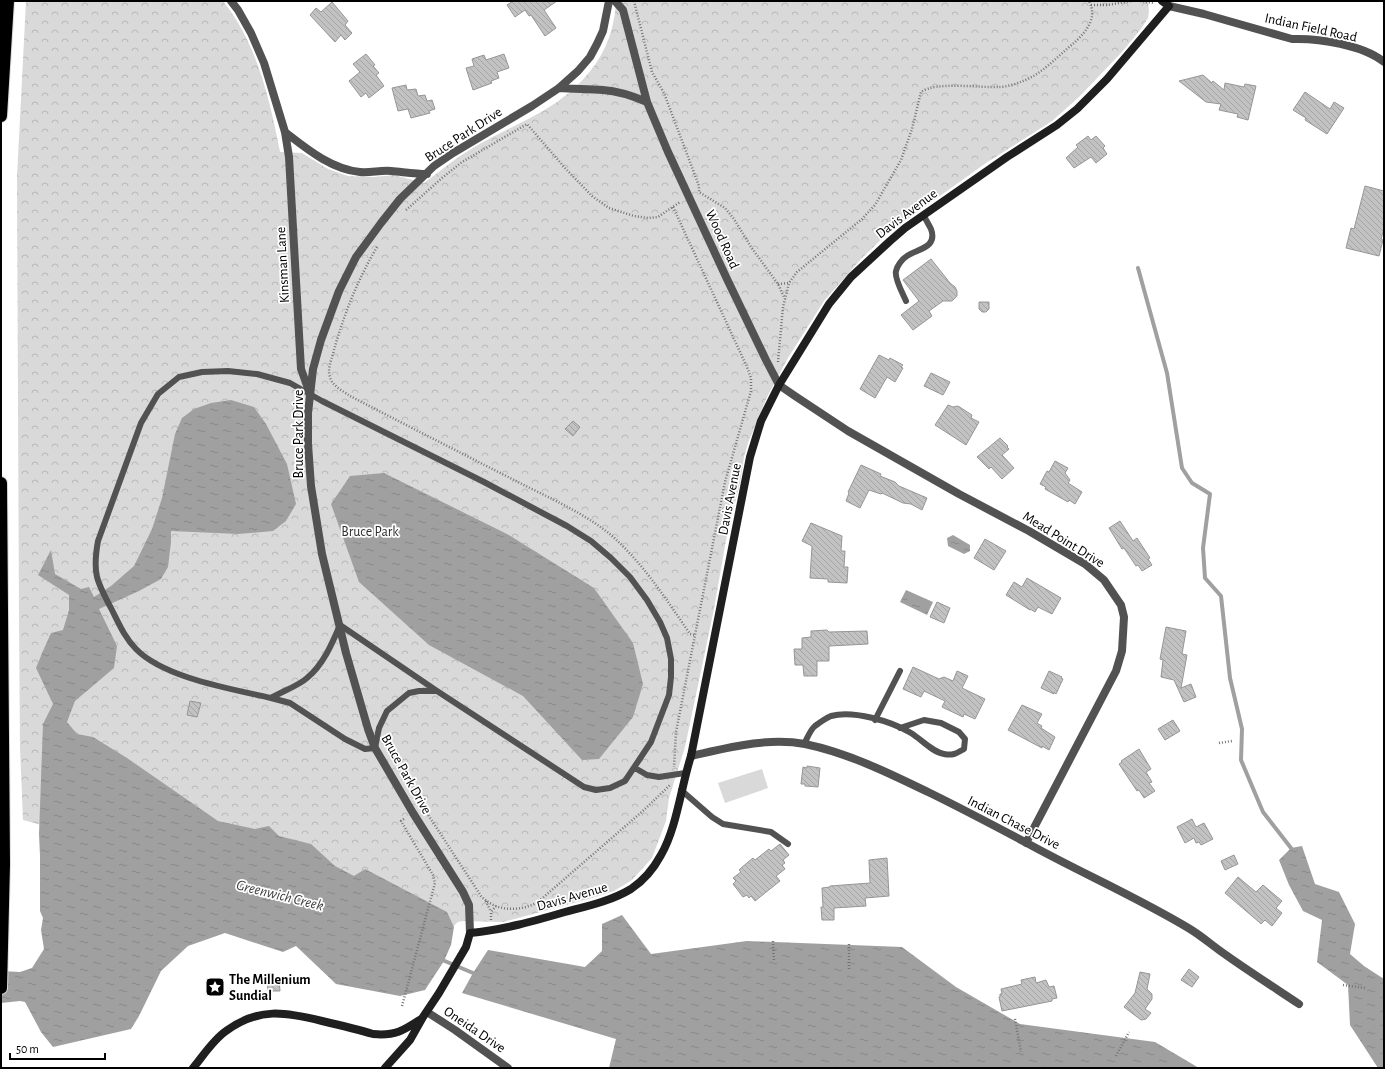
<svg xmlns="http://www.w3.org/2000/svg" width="1385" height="1069" font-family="'Alegreya Sans',sans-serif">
<defs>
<pattern id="forest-crowns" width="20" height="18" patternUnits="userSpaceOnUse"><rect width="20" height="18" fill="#d9d9d9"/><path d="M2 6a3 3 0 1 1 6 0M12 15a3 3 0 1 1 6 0" fill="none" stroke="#b8b8b8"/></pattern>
<pattern id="water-ripples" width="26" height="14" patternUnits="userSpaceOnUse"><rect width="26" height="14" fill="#a0a0a0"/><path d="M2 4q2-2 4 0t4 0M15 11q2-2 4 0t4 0" fill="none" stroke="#888"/></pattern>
<pattern id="building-back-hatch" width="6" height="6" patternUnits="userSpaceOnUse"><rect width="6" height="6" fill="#c2c2c2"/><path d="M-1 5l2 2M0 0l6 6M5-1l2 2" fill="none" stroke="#a5a5a5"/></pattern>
</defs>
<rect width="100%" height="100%" fill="#fff"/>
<path fill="#d9d9d9" d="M762 769 768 788 725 803 718 783Z"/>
<path fill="url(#forest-crowns)" d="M26 1H223C257 43 270 100 280 152L302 153 328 169 348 176 374 177 394 175 424 183C439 172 453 160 468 151 496 133 527 122 554 104 559 101 564 96 569 93 598 68 614 40 616 1H1148L1149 11 1148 18 1141 29 1122 52 1079 97 1052 121 986 163 888 233 862 258 824 301 788 358 767 397 748 443 744 457 740 483 726 540 714 609 685 747 669 798 666 821 652 858 632 880 614 891 592 898 503 922 463 921 458 922 444 935 23 820 20 748 19 622 17 177Z"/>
<path fill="url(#water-ripples)" d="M231 400 254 407 266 424 287 464 296 504 286 521 273 531 238 534 171 531V542L168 567 161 579 139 591 99 609 117 646 114 668 75 701 67 722 77 734 93 737 127 758 218 821 255 829 269 826 279 836 311 844 335 866 354 876 365 869 447 912 454 927 451 945 444 961 425 990 400 996 336 984 296 946 283 952 225 933 188 946 161 971 139 1016 131 1029 53 1047 41 1032 25 1002 20 1001 1 1003V971L20 972 32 968 44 949 41 930 43 918 40 911V856L39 834 43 724 53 704 36 668 43 651 51 633 63 630 69 610V595L38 575 51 550 55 574 81 589 89 587 94 597 111 586 134 566 152 529 162 498 175 434 182 418 194 409 211 403Z
M384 473 507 534 594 588 633 643 643 684 633 717 599 759 582 760 523 696 429 645 359 582 331 504 350 476Z
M953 535 970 545V551L964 554 948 546 947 538Z
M906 590 933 602 927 615 900 602Z
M1302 846 1315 884 1339 892 1355 924 1350 954 1364 966 1384 979V1068H1378L1350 1025 1348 985 1317 962 1322 920 1303 911 1289 885 1279 860 1291 848Z
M622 915 651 954 747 941 902 947 956 987 1020 1024 1155 1042 1199 1068H609L616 1039 462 993 473 973 488 950 585 967 602 951V924Z"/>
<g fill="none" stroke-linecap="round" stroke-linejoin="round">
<path stroke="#a0a0a0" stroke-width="4" d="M1138 268 1167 373 1182 468 1192 483 1210 494 1203 548 1205 578 1221 596 1230 678 1242 729 1241 760 1263 812 1291 848
M440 959 473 973"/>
</g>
<path fill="url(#building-back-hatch)" stroke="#969696" d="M513 1H557L544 10 556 28 545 36 531 15 529 16 525 10 515 17 507 5Z
M332 2 348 21 345 25 352 33 345 40 341 35 335 42 310 15 316 8 321 12Z
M366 54 375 65 373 66 379 73 376 75 384 86 369 98 366 93 361 97 349 81 360 72 353 64Z
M504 54 509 68 497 72 499 78 491 81 492 83 473 90 466 68 474 66 472 59 484 55 486 60Z
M1203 75 1212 83 1213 81 1224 90 1225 83 1244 87 1245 84 1256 86 1248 120 1237 117 1238 114 1219 110 1221 104 1206 102 1179 81Z
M406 85 407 90 416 89 418 96 425 95 427 101 432 100 435 109 429 111 430 113 411 118 408 109 398 111 392 88Z
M1305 92 1330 109 1334 102 1344 108 1327 134 1305 120 1306 118 1293 110Z
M1088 136 1091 140 1096 136 1105 146 1103 148 1107 154 1096 163 1091 157 1074 168 1066 158 1078 147 1076 145Z
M1365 186 1384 191V229L1381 239 1383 240 1379 256 1346 248 1351 228 1354 229Z
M931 259 950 283 955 287 957 291V296L952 301H943L929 311 932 316 913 330 901 315 919 301 903 280Z
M979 302H989V309L986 312H982L979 309Z
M879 355 889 360 890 358 903 365 901 367 903 368 895 382 887 377 875 398 860 389Z
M931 373 950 382 943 395 924 386Z
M948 405 953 407 958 406 972 415 971 418 979 422 966 445 935 425Z
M573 421 580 427 573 436 565 429Z
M1000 438 1008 446 1007 447 1009 449 1002 455 1014 468 1002 479 991 467 989 469 977 457Z
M1055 461 1068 468 1065 473 1070 480 1068 483 1082 492 1075 504 1069 500 1068 502 1045 489 1046 487 1040 484 1047 471 1049 472Z
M861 465 881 474 880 476 895 482 899 486 927 498 922 510 911 504 903 503 882 493 881 494 869 490 860 508 846 501 849 493 848 492Z
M1120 521 1133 541 1137 538 1150 558 1148 559 1152 565 1142 571 1138 565 1136 566 1124 548 1122 549 1109 528Z
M811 523 842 536 841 551H845L844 567H848L847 583 828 582V579L810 578 812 546 802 541Z
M985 539 1006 551 994 570 974 558Z
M1027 578 1061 598 1052 614 1038 607 1035 612 1030 609V610L1006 595 1014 582 1022 587Z
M937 602 950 608 944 623 930 617Z
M1166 627 1186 631 1182 654 1187 655 1181 688 1191 684 1196 697 1184 702 1174 680 1161 677 1163 660 1160 659Z
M827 630 829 632 867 631 868 644 829 646V661H817V676H804L803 665H795L794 649H802V638L811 637V631Z
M913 667 939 679 944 677 953 681 957 671 968 676 962 688 985 699 975 719 964 714 963 717 942 707 945 701 924 691 921 697 903 689Z
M1049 671 1062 677 1061 678 1063 679 1056 694 1054 692V694L1041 688Z
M190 701 201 703 197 717 187 715Z
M1022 705 1042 714 1037 723 1042 726 1041 728 1055 737 1049 750 1042 746V748L1008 730Z
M1173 720 1180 731 1165 740 1158 729Z
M1139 749 1151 769 1146 772 1152 782 1149 783 1155 791 1144 798 1139 790 1137 791 1119 764 1122 762 1121 761Z
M807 766 820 768 818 787 805 786V784H801L803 767 807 768Z
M1192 819 1196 827 1204 823 1213 839 1201 845 1199 842 1196 843 1194 838 1185 843 1177 827Z
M780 844 789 855 783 860 785 863 782 865 785 869 776 876 780 881 755 901 751 896 749 898 747 895 743 897 733 884 736 881 733 878 741 872 739 870 741 868 753 858 755 860 769 849 771 851Z
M1234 855 1238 864 1225 870 1221 861Z
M887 858 889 896 865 898 866 906 834 908V920H822L821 907H823L822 888 830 887V886L870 883 869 860Z
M1238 877 1256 892 1263 885 1282 901 1276 908 1282 913 1272 926 1265 920 1261 924 1259 922 1225 893Z
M1189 969 1199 977 1192 987 1181 980Z
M1140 972 1150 974 1147 989 1152 994V999L1145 1009 1151 1013 1146 1019 1141 1020 1124 1007 1135 993Z
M1035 977 1036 983 1046 980 1049 987 1054 986 1057 998 1052 999V1001L1002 1011 999 997H1000V994H1002L1001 989 1022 984 1021 980Z
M267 979H279L280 991H268Z"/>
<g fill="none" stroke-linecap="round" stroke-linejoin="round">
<g stroke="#dbdbdb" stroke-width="14">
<path id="motorway" d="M1 116 8 1
M1 483 4 864 1 988"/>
</g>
<path stroke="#747474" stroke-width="2.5" stroke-dasharray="1 2" stroke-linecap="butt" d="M634 1 652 72 664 93 699 186V192L725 208 734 219 751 247 778 284 785 299
M1140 1 1154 3
M1091 5H1107L1131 1
M673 207 747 367 751 378V391L725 482 676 732 674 767
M406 210 442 178 462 162 527 124 565 168 592 196 609 208 634 216 648 218 658 217 680 202
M377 247C358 279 344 314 334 350 332 359 327 368 330 377 332 386 343 391 350 396 404 424 459 452 514 480 545 496 583 512 611 535 643 563 666 599 690 634L695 635
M778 284 789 283
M778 362 783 307 789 283 797 272 862 219 875 205 901 160 912 129 921 92C936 81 980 88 999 87 1006 87 1016 84 1023 81 1042 74 1058 56 1074 43 1086 32 1098 18 1089 1
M1219 743 1232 741
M421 808 423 807 481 896C496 912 520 912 538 902L644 810 670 785
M486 901 491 912
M491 920V912L496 906
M773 941 774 962
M849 944V969
M1343 985 1365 988
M402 1006 435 883 433 875 401 821 405 818
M1015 1019 1021 1052
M1116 1056 1129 1032"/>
<path stroke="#525252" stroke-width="6" d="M906 301C903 294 894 278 896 271 897 266 902 259 907 256 917 249 938 248 931 229 929 225 926 220 924 216
M228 371 257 374 290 383 322 401 484 482 567 526 591 541 611 558 630 577 647 600 660 622 667 638 671 659V677L669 695 651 742 625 781 610 788 596 790 584 787 437 691 340 625C332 644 323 665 307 678 300 685 281 692 271 698 232 689 164 678 136 649 125 638 119 624 112 610 97 582 92 574 98 541L141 423 158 394 179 377 202 372Z
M271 698 290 703 345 739 365 749 375 748 379 728 387 711 409 693 419 691H436
M875 720 900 671
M804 744C807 739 810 730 815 726 819 723 826 718 831 716 853 710 891 721 911 733 921 739 932 752 944 754 953 756 957 753 964 749L965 739 959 732 941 723 924 720 900 728
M635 768 647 775 659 777 685 773
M681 790 712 817 723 824 771 832 788 844"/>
<path stroke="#525252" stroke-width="8" d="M231 1 238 10 251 33 264 63 285 132 289 157 301 369 309 391
M615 1 623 10 647 102 668 152 727 279 766 360 779 385 795 396 848 431 959 494 1029 531 1085 564 1104 580 1121 605 1124 617 1122 651 1116 671 1026 843
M1169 6 1204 14 1292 39C1319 38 1363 45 1384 62
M559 88C574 89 588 89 603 90 618 91 633 96 647 102
M285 132C307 149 331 169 360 172 370 173 381 170 391 171 403 172 415 174 427 174
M691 756C727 748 767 737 805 744 848 753 889 773 928 792 961 808 993 825 1025 842 1079 872 1137 897 1190 929 1203 937 1214 947 1226 955 1250 972 1275 988 1299 1004
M470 933 469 905 463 892 413 813 375 748 368 729 346 653 322 554 311 486 308 444V413L313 369 321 340 339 291 356 257 381 223 400 199 434 166 453 153 532 106 559 88 578 71 590 57 597 44 603 31 609 1
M427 1012 455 1030 508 1068"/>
<path stroke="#1f1f1f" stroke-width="8" d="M193 1068C203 1056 213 1040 226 1031 259 1007 285 1012 322 1021 339 1025 356 1029 373 1034 395 1036 403 1031 421 1019
M385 1068 410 1040 423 1017 439 993 466 947 470 933C503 930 534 921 565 912 588 906 611 901 631 889 643 881 654 868 661 855 677 827 681 787 691 756L750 457 761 421 779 385 829 304 851 277 890 241 905 228 1007 157 1057 125 1077 109 1107 79 1169 6 1162 1"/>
<use href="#motorway" stroke="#000" stroke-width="12"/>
</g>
<defs>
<g id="sight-square" transform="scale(1)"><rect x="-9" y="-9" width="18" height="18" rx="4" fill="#000" stroke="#fff"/><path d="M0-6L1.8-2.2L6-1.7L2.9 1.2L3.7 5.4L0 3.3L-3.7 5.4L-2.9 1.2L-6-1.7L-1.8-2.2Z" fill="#fff"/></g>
</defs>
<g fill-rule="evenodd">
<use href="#sight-square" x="215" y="987"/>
</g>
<g text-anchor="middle" stroke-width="3.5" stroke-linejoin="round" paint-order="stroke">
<g font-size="14" fill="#000" stroke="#fff">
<text transform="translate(1311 27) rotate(12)" y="5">Indian Field Road</text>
<text transform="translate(463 134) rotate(-33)" y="5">Bruce Park Drive</text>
<text transform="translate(906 213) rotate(-37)" y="5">Davis Avenue</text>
<text transform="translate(723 239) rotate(66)" y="5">Wood Road</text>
<text transform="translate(282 265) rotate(-93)" y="5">Kinsman Lane</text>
<text transform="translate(298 434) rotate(-90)" y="5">Bruce Park Drive</text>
<text transform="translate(729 499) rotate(-79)" y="5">Davis Avenue</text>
<text transform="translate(1064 539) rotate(32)" y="5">Mead Point Drive</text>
<text transform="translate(407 774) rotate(61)" y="5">Bruce Park Drive</text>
<text transform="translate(1014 822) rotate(27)" y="5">Indian Chase Drive</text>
<text transform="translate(572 896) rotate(-16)" y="5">Davis Avenue</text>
<text transform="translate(475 1029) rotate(34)" y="5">Oneida Drive</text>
</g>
<g font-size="14" fill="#303030" stroke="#fff">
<text x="370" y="536">Bruce Park</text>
</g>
<g font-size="14" font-weight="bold" fill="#000" stroke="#fff" text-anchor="start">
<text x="229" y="984">The Millenium<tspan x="229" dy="16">Sundial</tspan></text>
</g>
<g font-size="15" font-style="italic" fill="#414141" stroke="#fff">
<text transform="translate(280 895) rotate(14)" y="5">Greenwich Creek</text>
</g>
</g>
<rect width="1385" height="1069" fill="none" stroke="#000000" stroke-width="4"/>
<path d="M10 1053v6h95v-6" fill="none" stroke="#000000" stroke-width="2"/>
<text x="16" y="1053" font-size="12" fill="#000000" stroke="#ffffff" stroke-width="3" paint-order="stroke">50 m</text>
</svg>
